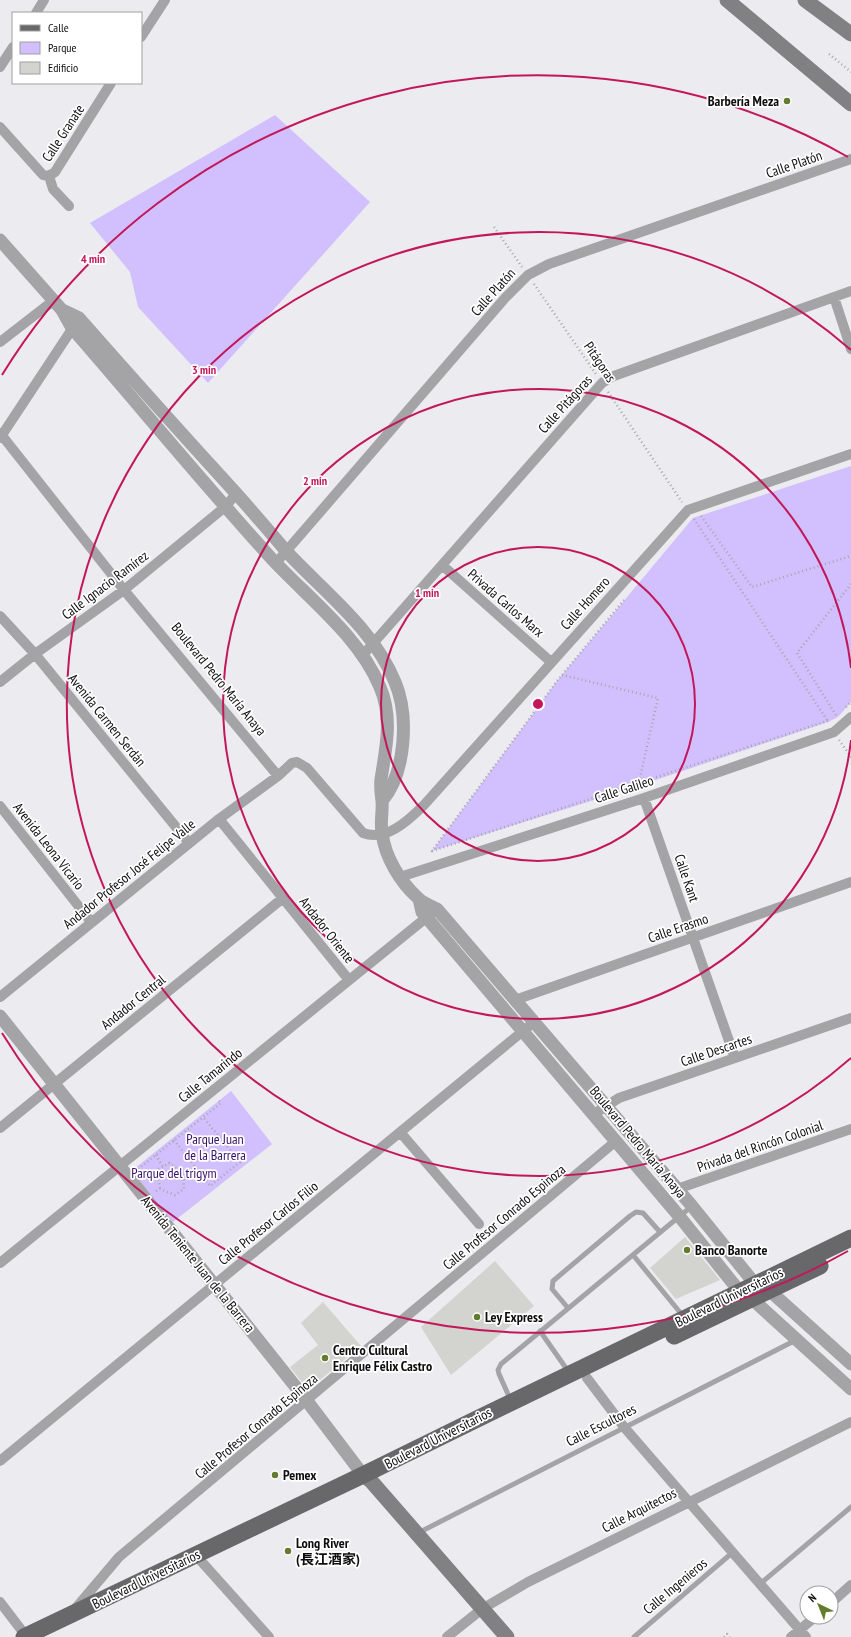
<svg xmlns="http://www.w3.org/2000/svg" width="851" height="1637" font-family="'PT Sans Narrow','Noto Sans SC',sans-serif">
<rect width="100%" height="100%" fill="#ecebef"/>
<path fill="#d1bffe" d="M275 115 370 202 208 383 138 307 130 272 90 223Z
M851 466V702L838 717 828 722 626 790 432 851 557 681 693 518Z
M231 1091 272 1144 173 1222 129 1173Z"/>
<path fill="#d3d4d0" d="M685 1237 720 1280 676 1299 650 1268Z
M495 1261 534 1306 451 1375 421 1327Z
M323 1302 361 1346 308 1390 290 1367 318 1345 301 1323Z"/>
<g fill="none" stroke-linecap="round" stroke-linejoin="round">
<path stroke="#a7a6a9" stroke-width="2.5" stroke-dasharray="1 3" stroke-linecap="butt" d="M829 54 851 72
M494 227 522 267
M534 284 596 374
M608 392 682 502
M701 516 752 587 851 556
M694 519 827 720
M624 600 557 681 432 851 830 720
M562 675 658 698 639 782
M846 707 851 702
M836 715 797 653 851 584
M839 740 851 757
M174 1140 210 1186 240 1162 203 1117
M156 1155 163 1167
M138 1169 221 1103 218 1099
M156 1191 160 1189 175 1195 184 1189 183 1173 169 1163 157 1170 160 1189
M724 1637 727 1634 730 1637"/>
<path stroke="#a4a3a5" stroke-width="5" d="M633 1255 683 1316
M568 1308 552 1289 553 1281 630 1216 636 1212 643 1213 660 1232
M540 1331 568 1371
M511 1401 499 1374 498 1370 501 1364 692 1206
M418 1533 796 1340
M760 1584 851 1507
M634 1637 732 1553"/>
<path stroke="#a4a3a5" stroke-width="10" d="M36 13 44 0
M141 37 165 0
M0 67 13 47
M0 127 43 175 49 176
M49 176 55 172 111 83
M49 176 53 189 69 206
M834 297 851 349
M0 342 53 301
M0 433 124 590 278 776
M0 438 76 323
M276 563 505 298 528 275 549 264 851 159
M442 565 551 662
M0 616 35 654 189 843
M362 656 602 383 611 377 851 291
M0 682 35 654 124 590 225 507 236 494
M644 798 735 1058
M0 806 91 922
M219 819 349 980
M400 877 644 798 817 738 834 732 851 717
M0 997 219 819 278 776 292 763 297 762 307 768 363 833C386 842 409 820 424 805L688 510 851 454
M515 1000 851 882
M594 1114 619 1098 851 1018
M0 1128 283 898
M400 1132 479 1224
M677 1189 851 1129
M0 1263 432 913
M587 1378 624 1427 806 1637
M0 1461 534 1022
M194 1556 201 1561 269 1637
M0 1602 26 1636
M831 1603 851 1585
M75 1609 119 1557 616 1141
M447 1637 482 1609 528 1582 851 1422
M791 1637 815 1617"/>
<path stroke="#a4a3a5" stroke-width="13" d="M0 240 62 310 72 328C139 405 203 483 271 558 307 597 359 636 380 687 393 717 386 748 381 779 380 787 381 793 382 801 383 812 380 822 382 833 385 857 400 882 418 898 423 903 431 906 437 909L692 1206 755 1284 770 1291 851 1364
M62 310 79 318C130 376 182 434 234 491 252 511 269 531 286 551 324 592 373 628 395 682 409 715 406 773 382 801
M419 899 422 912 679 1216 740 1292 752 1299 851 1389
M0 1016 307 1401 363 1475"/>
<path stroke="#818083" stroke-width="15" d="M727 0 851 104
M805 0 851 34
M363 1475 371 1481 507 1637"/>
<path stroke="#68686b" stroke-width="17" d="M674 1336 820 1266
M24 1637 363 1475 475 1420 851 1238"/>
</g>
<g fill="none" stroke="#c2185b" stroke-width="2">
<circle cx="538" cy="704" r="157"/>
<path d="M851 740A315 315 0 1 1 851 668"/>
<path d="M851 1058A472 472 0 1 1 851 350"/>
<path d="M848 1251A629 629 0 0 1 2 1033M2 375A629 629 0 0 1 848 157"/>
</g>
<g fill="#647c2e" stroke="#fff" stroke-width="1.5">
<circle cx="787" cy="101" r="4"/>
<circle cx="687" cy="1250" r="4"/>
<circle cx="477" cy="1317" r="4"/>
<circle cx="325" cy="1358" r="4"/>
<circle cx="275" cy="1475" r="4"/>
<circle cx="288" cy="1551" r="4"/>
</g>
<g text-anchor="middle" stroke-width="3.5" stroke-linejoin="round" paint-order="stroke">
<g font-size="14" font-weight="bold" fill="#0e0e0f" stroke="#fff" text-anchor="start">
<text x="779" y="106" text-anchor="end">Barbería Meza</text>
<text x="695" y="1255">Banco Banorte</text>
<text x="485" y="1322">Ley Express</text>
<text x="333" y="1355">Centro Cultural<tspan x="333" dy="16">Enrique Félix Castro</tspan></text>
<text x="283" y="1480">Pemex</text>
<text x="296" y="1548">Long River<tspan x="296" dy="16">(長江酒家)</tspan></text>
</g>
<g font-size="14" fill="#0e0e0f" stroke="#fff">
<text transform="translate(63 133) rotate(-57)" y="5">Calle Granate</text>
<text transform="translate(794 164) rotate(-19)" y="5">Calle Platón</text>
<text transform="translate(493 292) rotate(-48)" y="5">Calle Platón</text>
<text transform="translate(600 362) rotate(56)" y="5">Pitágoras</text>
<text transform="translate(565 404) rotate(-48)" y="5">Calle Pitágoras</text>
<text transform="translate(105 585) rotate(-37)" y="5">Calle Ignacio Ramírez</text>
<text transform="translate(506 603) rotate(41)" y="5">Privada Carlos Marx</text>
<text transform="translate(585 603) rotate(-48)" y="5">Calle Homero</text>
<text transform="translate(219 679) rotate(51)" y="5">Boulevard Pedro María Anaya</text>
<text transform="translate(107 720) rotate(51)" y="5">Avenida Carmen Serdán</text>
<text transform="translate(624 789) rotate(-18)" y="5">Calle Galileo</text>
<text transform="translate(49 846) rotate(52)" y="5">Avenida Leona Vicario</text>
<text transform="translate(129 874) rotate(-39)" y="5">Andador Profesor José Felipe Valle</text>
<text transform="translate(687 878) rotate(71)" y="5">Calle Kant</text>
<text transform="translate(678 928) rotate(-19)" y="5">Calle Erasmo</text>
<text transform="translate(327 930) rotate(52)" y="5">Andador Oriente</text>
<text transform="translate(133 1002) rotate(-39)" y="5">Andador Central</text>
<text transform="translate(716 1050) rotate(-19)" y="5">Calle Descartes</text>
<text transform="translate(210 1075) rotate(-39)" y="5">Calle Tamarindo</text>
<text transform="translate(638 1142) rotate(50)" y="5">Boulevard Pedro María Anaya</text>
<text transform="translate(760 1146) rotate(-19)" y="5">Privada del Rincón Colonial</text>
<text transform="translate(504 1217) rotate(-40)" y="5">Calle Profesor Conrado Espinoza</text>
<text transform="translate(268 1223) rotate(-39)" y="5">Calle Profesor Carlos Filio</text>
<text transform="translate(198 1264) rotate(51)" y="5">Avenida Teniente Juan de la Barrera</text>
<text transform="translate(729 1297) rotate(-26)" y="5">Boulevard Universitarios</text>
<text transform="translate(601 1425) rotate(-27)" y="5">Calle Escultores</text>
<text transform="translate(256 1426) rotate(-40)" y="5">Calle Profesor Conrado Espinoza</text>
<text transform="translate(438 1438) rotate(-27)" y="5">Boulevard Universitarios</text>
<text transform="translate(639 1510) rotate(-27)" y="5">Calle Arquitectos</text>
<text transform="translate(146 1579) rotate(-26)" y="5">Boulevard Universitarios</text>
<text transform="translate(675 1586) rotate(-40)" y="5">Calle Ingenieros</text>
</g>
<g font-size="14" fill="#391069" stroke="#fff">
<text x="215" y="1144">Parque Juan<tspan x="215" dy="16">de la Barrera</tspan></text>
<text x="174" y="1178">Parque del trigym</text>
</g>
</g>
<circle cx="538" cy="704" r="6" fill="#c2185b" stroke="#fff" stroke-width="2"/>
<g font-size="12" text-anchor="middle" font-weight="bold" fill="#c2185b" stroke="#fff" stroke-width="3.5" stroke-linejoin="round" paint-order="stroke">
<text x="93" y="263">4 min</text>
<text x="204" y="374">3 min</text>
<text x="315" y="485">2 min</text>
<text x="427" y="597">1 min</text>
</g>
<rect x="12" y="12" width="130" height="72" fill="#ffffff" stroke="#9f9f9f"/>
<rect x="20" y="25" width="20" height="6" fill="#68686b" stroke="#9f9f9f"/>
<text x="48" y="32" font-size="12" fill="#0e0e0f">Calle</text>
<rect x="20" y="42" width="20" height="12" fill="#d1bffe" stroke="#9f9f9f"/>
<text x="48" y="52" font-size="12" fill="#0e0e0f">Parque</text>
<rect x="20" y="62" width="20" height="12" fill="#d3d4d0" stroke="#9f9f9f"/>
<text x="48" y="72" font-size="12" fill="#0e0e0f">Edificio</text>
<g transform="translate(819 1605) rotate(317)"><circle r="19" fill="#ffffff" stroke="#9f9f9f"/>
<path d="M0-3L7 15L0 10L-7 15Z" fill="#647c2e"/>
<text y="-6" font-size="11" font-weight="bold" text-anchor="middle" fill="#0e0e0f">N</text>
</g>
</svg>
